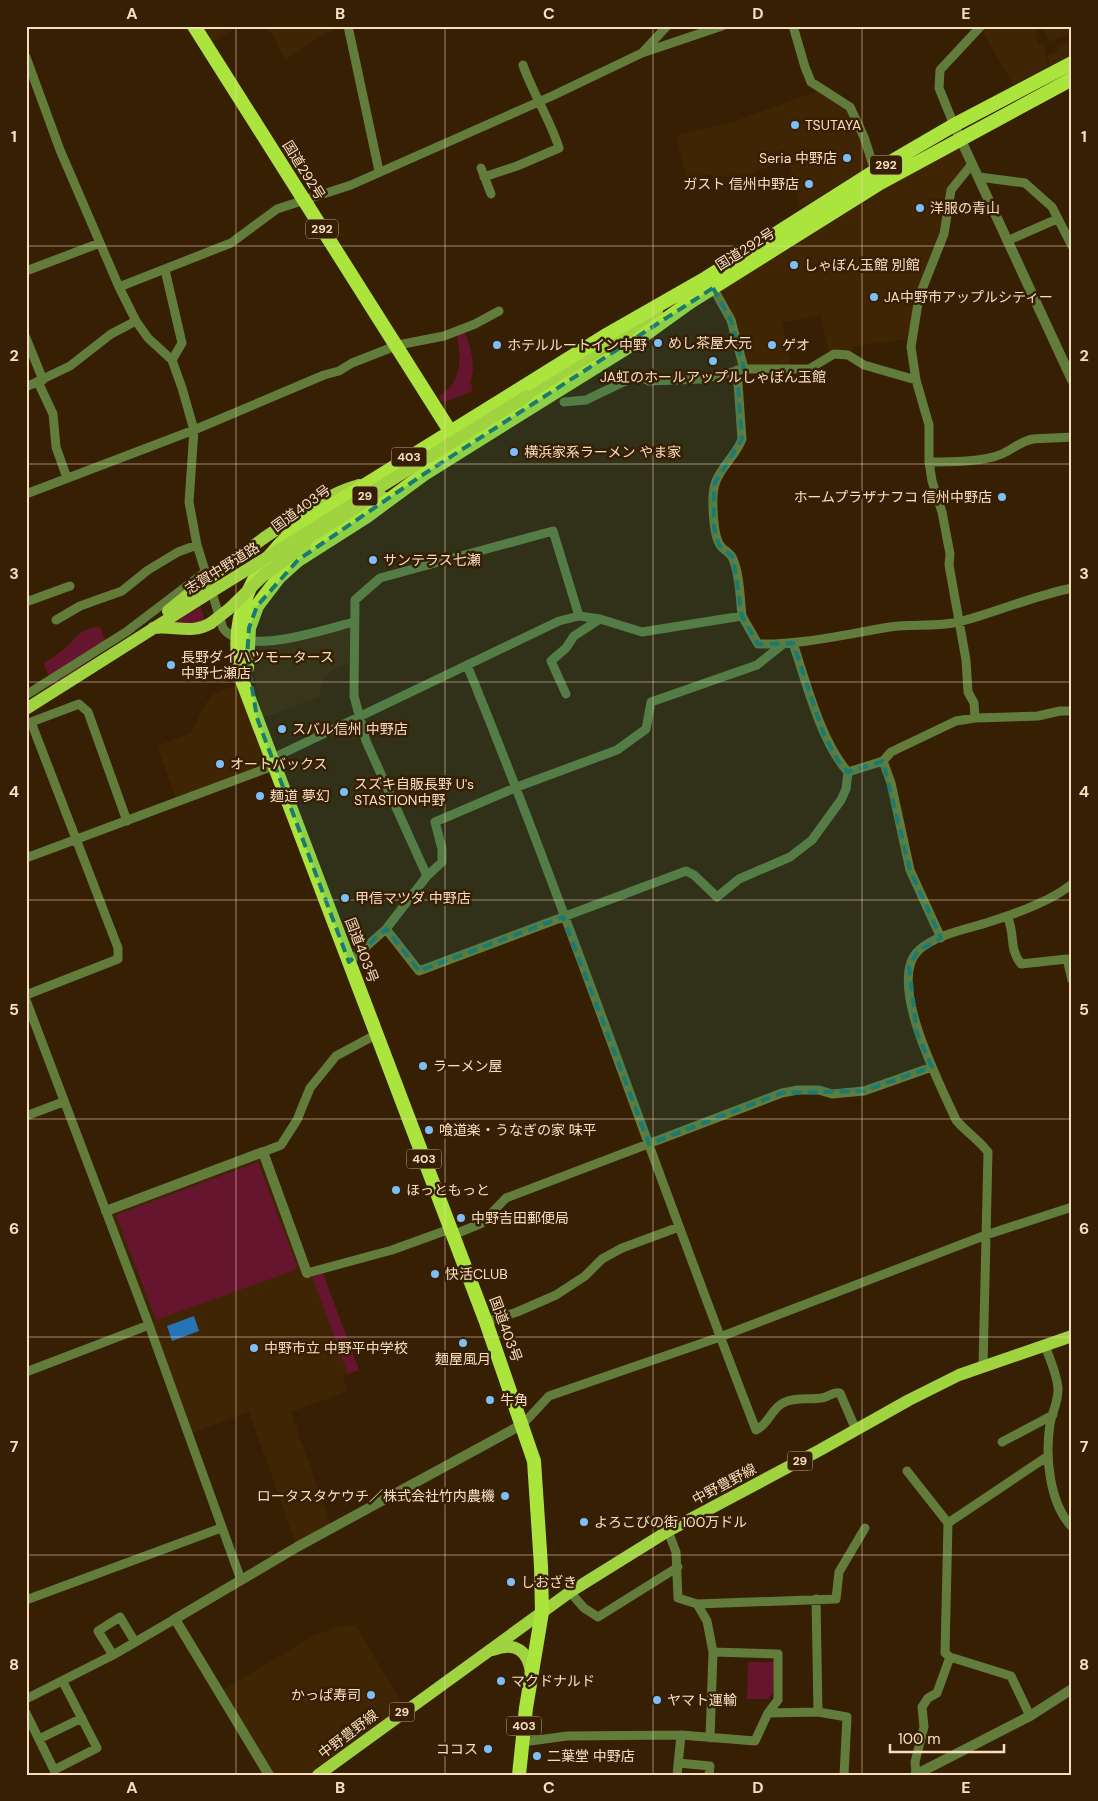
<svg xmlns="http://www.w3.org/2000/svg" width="1098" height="1801" font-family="'DM Sans','Noto Sans JP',sans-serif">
<rect width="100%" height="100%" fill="#361f02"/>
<path fill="#402504" d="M194 26H239L207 46Z
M266 26H338L286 59Z
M984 26H1038L1039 31 1035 33 1039 44 1043 43 1049 66 1013 85 984 34Z
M1042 26H1072V33L1050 42Z
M1072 39V55L1050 66 1047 55 1058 51 1057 45Z
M823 89 850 107 872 164 800 208 788 159 747 175 731 177 705 175 686 178 676 135 730 123Z
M963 143 972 164 951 190 911 338 853 347 848 355 830 357 820 315 782 323 792 370 744 369 731 320 716 294 917 169Z
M354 622V661L334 669 323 679 319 697 264 718 259 708 253 665 255 641Z
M243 683 273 766 177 801 157 746 191 733 206 703 213 694Z
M263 1152 307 1272 321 1268 359 1370 343 1376 348 1391 291 1412 332 1528 297 1547 249 1412 189 1434 106 1211Z
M339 1626H356L406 1710 318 1775H269L219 1692 315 1635Z"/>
<path fill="#66152e" d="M464 331C470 344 477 369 470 381L473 391 442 403 439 397C463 380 461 360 457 334Z
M201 607 205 622 200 624 169 623Z
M100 627 108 648 52 687 44 663C51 659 58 654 64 649 80 636 77 629 100 627Z
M258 1162 298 1269 156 1320 116 1215Z
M321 1268 359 1370 348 1374 310 1271Z
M748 1662H774L773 1693 768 1699H747Z"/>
<path fill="#2674b3" d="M194 1316 199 1331 172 1341 167 1326Z"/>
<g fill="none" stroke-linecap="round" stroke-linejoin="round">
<path stroke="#627c3b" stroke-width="9" d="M348 26 379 171
M793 26 805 67 811 82 850 107 864 137 875 171
M643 52 667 26
M26 57 60 150 119 287 136 321 148 338 172 360 182 388 194 430 189 502 197 545 223 628C244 658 325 629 354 622
M954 125 939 88 940 70 981 26
M972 164 951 190 944 234 919 297 911 347 916 380 929 425V462L932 481 942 512 950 554 949 565 966 660 968 692 974 703 975 718
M481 168 491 194
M484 177 517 166 559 148C550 119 533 94 523 65
M979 177 1025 183 1052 207 1072 246
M1007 241 1057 219
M165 270 182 343 172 360
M26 271 100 243
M119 287 231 243 277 209 351 185 552 96 642 53 722 26
M713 288 731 320 744 369
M26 338 43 380
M737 370 742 439C736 456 720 467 715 484 711 496 713 535 720 545 723 550 731 553 733 559 740 576 740 598 742 616
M38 382 53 414 56 447 67 478
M26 387 70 366 111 334 136 321
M564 402 586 400 638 375 649 381 703 379 744 369H809L834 354 848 355 864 365 916 380
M929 462C949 462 984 462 1002 454 1013 449 1021 441 1033 439 1046 438 1059 438 1072 437
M26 494 194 430 324 375 339 371 352 363 398 345 444 336 475 324 499 311
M26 602 70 586
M56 620 80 606 122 591 148 570 178 552 197 545
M793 643C806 682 821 742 848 772
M467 665C570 917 657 1176 756 1430 769 1424 771 1409 783 1403 794 1397 810 1400 822 1398 829 1397 833 1391 840 1393L856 1430
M566 694 551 661 566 648 574 636 600 619
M26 695 126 632 205 572
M26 724 79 704 88 712 127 821
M271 759 559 621 579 616 600 619 642 632 742 616 758 644C803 645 846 634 890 627 913 624 936 627 959 622 997 612 1033 596 1072 588
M883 761 891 783 910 870 941 938
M26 858 273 766
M427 876 366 741 354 696 355 600 380 578 553 531 579 616
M1007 916C1016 935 1008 947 1021 964L1067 959 1072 980
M386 929 419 971 686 871 694 875 717 897 739 879 790 857 812 840 841 800 846 789 848 772 883 761 891 752 956 721 975 718 1038 716 1060 711H1072
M349 962 386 929 427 876 442 862V849L435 822 517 787 617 750 646 729 651 702 757 665 782 645
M26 995 118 959V948L31 722
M26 1000 149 1325 241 1580
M26 1116 63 1102
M263 1152 281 1145 297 1120 310 1088 336 1056 377 1034
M453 1235 482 1223 506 1198 782 1093 798 1090H819L832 1094 864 1091 932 1067
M307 1273 392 1250 450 1229
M486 1322 517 1312 556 1295 585 1276 602 1259 622 1248 679 1227
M1045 1346C1050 1359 1058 1377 1058 1390 1058 1402 1052 1413 1050 1424 1045 1456 1049 1503 1072 1527
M983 1366 988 1152C978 1139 966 1132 956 1120 941 1086 885 980 919 950 937 934 968 929 989 922 1015 914 1051 901 1072 884
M26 1372 149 1325
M523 1424 549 1396 720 1337 986 1235 1072 1207
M1002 1442 1053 1415
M907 1471 948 1523
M570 1592 584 1608 598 1617 678 1567
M26 1600 221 1528
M697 1604 836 1599 839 1572 865 1528
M113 1655 98 1631 120 1617 135 1642
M950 1657 1011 1676 1030 1716
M26 1699 113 1655 175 1619
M818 1712 847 1717 844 1775
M26 1713 54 1770 97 1748 63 1682
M768 1713 818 1712 816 1599
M710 1738 713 1652
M39 1739 82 1718
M523 1742 567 1736 681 1735 755 1741 768 1713 778 1700V1654L713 1652 707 1621 697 1604 678 1598 676 1552 668 1531
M678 1763 710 1766 709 1775
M916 1774 915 1762 924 1727 922 1707 928 1698 937 1693 950 1657 945 1653 948 1523 1048 1456
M677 1775 681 1735"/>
<path stroke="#627c3b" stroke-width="10" d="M954 125 1072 380
M106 1211 263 1152 307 1273
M269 1775 175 1619 297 1547 523 1424
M915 1775 1030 1716 1072 1689"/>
<path stroke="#9fd33f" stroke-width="12" d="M527 396 657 312
M264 538C294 518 324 495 359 485
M305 546 383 497
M168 611 200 585
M153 628C174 625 191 635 211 623
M26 709 203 597
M493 1650C515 1641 529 1651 531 1674
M318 1775 570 1592 668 1531 820 1450 909 1400 959 1375 1072 1336"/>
<path stroke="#abe43d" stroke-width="14" d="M194 26 455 439
M247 668 249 628 257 606 279 577 298 560 367 516 424 474 626 348 690 302 880 183 1072 79
M519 1775 526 1708 542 1612 541 1566 534 1461 486 1322 243 683C224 617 255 559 307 521L608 334 706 278 875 171 954 125 1072 63"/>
<path stroke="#9fd33f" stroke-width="12" d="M200 585 264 538
M203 597 527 396
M211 623 229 609 264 575 305 546"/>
</g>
<path fill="#1b7b72" fill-opacity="0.2" stroke="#1b7b72" stroke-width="4" stroke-dasharray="10 6" stroke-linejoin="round" d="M713 288 731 320 744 369 737 370 742 439 714 485V527L719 545 733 557 742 616 758 644 793 643 824 735 839 762 848 772 883 761 910 870 941 938 919 950 909 966 917 1033 932 1067 864 1091 782 1093 649 1144 563 917 419 971 386 929 349 962 257 718 247 657 249 628 257 606 298 560 424 474Z"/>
<path fill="none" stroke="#f8ddc3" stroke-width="1" stroke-opacity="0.55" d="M236 26V1775M445 26V1775M653 26V1775M862 26V1775M26 246H1072M26 464H1072M26 682H1072M26 900H1072M26 1119H1072M26 1337H1072M26 1555H1072"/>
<g fill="#7dbef9" stroke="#361f02" stroke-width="2">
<circle cx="795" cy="125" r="5"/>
<circle cx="847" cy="158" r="5"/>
<circle cx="809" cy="184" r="5"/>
<circle cx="920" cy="208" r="5"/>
<circle cx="794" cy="265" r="5"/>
<circle cx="874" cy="297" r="5"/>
<circle cx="658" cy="343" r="5"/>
<circle cx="497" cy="345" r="5"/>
<circle cx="772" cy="345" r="5"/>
<circle cx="713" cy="361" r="5"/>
<circle cx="514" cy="452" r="5"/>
<circle cx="1002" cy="497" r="5"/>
<circle cx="373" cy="560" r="5"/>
<circle cx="171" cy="665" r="5"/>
<circle cx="282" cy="729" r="5"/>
<circle cx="220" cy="764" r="5"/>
<circle cx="344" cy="792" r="5"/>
<circle cx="260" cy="796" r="5"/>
<circle cx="345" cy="898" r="5"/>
<circle cx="423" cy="1066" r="5"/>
<circle cx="429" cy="1130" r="5"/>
<circle cx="396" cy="1190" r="5"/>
<circle cx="461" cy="1218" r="5"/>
<circle cx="435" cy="1274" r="5"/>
<circle cx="463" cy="1343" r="5"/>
<circle cx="254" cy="1348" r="5"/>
<circle cx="490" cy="1400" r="5"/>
<circle cx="505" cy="1496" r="5"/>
<circle cx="584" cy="1522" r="5"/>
<circle cx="511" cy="1582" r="5"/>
<circle cx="501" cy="1681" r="5"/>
<circle cx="371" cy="1695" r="5"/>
<circle cx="657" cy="1700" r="5"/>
<circle cx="488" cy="1749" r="5"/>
<circle cx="537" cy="1756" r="5"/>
</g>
<g text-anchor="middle" stroke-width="5" stroke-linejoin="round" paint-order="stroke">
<g fill="#361f02" stroke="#bea489" stroke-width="1">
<rect x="870" y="155.5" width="32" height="19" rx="4"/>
<rect x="306" y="219.5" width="32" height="19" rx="4"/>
<rect x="391.5" y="447.5" width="35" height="19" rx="4"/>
<rect x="352.5" y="486.5" width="25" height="19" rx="4"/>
<rect x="406.5" y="1149.5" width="35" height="19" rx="4"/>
<rect x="787.5" y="1451.5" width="25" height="19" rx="4"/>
<rect x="389.5" y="1702.5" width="25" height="19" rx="4"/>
<rect x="506.5" y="1716.5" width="35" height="19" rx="4"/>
</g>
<g font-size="12" font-weight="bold" fill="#f8ddc3">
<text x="886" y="169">292</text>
<text x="322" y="233">292</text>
<text x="409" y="461">403</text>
<text x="365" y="500">29</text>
<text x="424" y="1163">403</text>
<text x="800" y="1465">29</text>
<text x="402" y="1716">29</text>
<text x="524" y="1730">403</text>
</g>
<g font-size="14" fill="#f8ddc3" stroke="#361f02" text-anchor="start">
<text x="805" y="130">TSUTAYA</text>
<text x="837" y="163" text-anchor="end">Seria 中野店</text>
<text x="799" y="189" text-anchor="end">ガスト 信州中野店</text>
<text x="930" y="213">洋服の青山</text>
<text x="804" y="270">しゃぼん玉館 別館</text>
<text x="884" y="302">JA中野市アップルシティー</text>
<text x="668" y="348">めし茶屋大元</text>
<text x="507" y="350">ホテルルートイン中野</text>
<text x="782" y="350">ゲオ</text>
<text x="713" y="382" text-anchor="middle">JA虹のホールアップルしゃぼん玉館</text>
<text x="524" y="457">横浜家系ラーメン やま家</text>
<text x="992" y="502" text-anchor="end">ホームプラザナフコ 信州中野店</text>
<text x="383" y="565">サンテラス七瀬</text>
<text x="181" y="662">長野ダイハツモータース<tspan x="181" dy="16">中野七瀬店</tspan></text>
<text x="292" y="734">スバル信州 中野店</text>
<text x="230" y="769">オートバックス</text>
<text x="354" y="789">スズキ自販長野 U's<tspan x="354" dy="16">STASTION中野</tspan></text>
<text x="270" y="801">麺道 夢幻</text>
<text x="355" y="903">甲信マツダ 中野店</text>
<text x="433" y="1071">ラーメン屋</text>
<text x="439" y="1135">喰道楽・うなぎの家 味平</text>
<text x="406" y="1195">ほっともっと</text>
<text x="471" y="1223">中野吉田郵便局</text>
<text x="445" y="1279">快活CLUB</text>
<text x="264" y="1353">中野市立 中野平中学校</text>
<text x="463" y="1364" text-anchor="middle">麺屋風月</text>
<text x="500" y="1405">牛角</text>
<text x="495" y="1501" text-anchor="end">ロータスタケウチ／株式会社竹内農機</text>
<text x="594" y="1527">よろこびの街 100万ドル</text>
<text x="521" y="1587">しおざき</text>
<text x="511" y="1686">マクドナルド</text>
<text x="361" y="1700" text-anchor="end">かっぱ寿司</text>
<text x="667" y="1705">ヤマト運輸</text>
<text x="478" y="1754" text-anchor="end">ココス</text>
<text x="547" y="1761">二葉堂 中野店</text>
</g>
<g font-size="14" fill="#f8ddc3" stroke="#361f02">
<text transform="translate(304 170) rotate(58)" y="5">国道292号</text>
<text transform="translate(745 249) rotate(-32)" y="5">国道292号</text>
<text transform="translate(301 508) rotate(-36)" y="5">国道403号</text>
<text transform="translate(222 568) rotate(-32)" y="5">志賀中野道路</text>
<text transform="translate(362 950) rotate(69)" y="5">国道403号</text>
<text transform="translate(506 1329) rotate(70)" y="5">国道403号</text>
<text transform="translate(724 1484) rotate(-28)" y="5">中野豊野線</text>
<text transform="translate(348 1734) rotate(-37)" y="5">中野豊野線</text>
</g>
</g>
<rect width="1098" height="1801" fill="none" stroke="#361f02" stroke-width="55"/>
<path d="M890 1744v8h114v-8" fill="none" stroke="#f8ddc3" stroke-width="2.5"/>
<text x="898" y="1744" font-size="15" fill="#f8ddc3" stroke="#361f02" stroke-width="4" paint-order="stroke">100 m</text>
<rect x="28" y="28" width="1042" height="1746" fill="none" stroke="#f8ddc3" stroke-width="2"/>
<g font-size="16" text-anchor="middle" font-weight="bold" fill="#f8ddc3">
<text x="132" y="19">A</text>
<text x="340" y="19">B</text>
<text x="549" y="19">C</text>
<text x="758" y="19">D</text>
<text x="966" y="19">E</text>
<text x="14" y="142">1</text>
<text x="1084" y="142">1</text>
<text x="14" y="361">2</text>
<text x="1084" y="361">2</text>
<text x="14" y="579">3</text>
<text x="1084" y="579">3</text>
<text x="14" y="797">4</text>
<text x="1084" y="797">4</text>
<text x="14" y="1015">5</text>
<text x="1084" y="1015">5</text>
<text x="14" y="1234">6</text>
<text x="1084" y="1234">6</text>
<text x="14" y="1452">7</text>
<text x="1084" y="1452">7</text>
<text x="14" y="1670">8</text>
<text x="1084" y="1670">8</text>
<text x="132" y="1793">A</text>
<text x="340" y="1793">B</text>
<text x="549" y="1793">C</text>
<text x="758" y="1793">D</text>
<text x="966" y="1793">E</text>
</g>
</svg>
